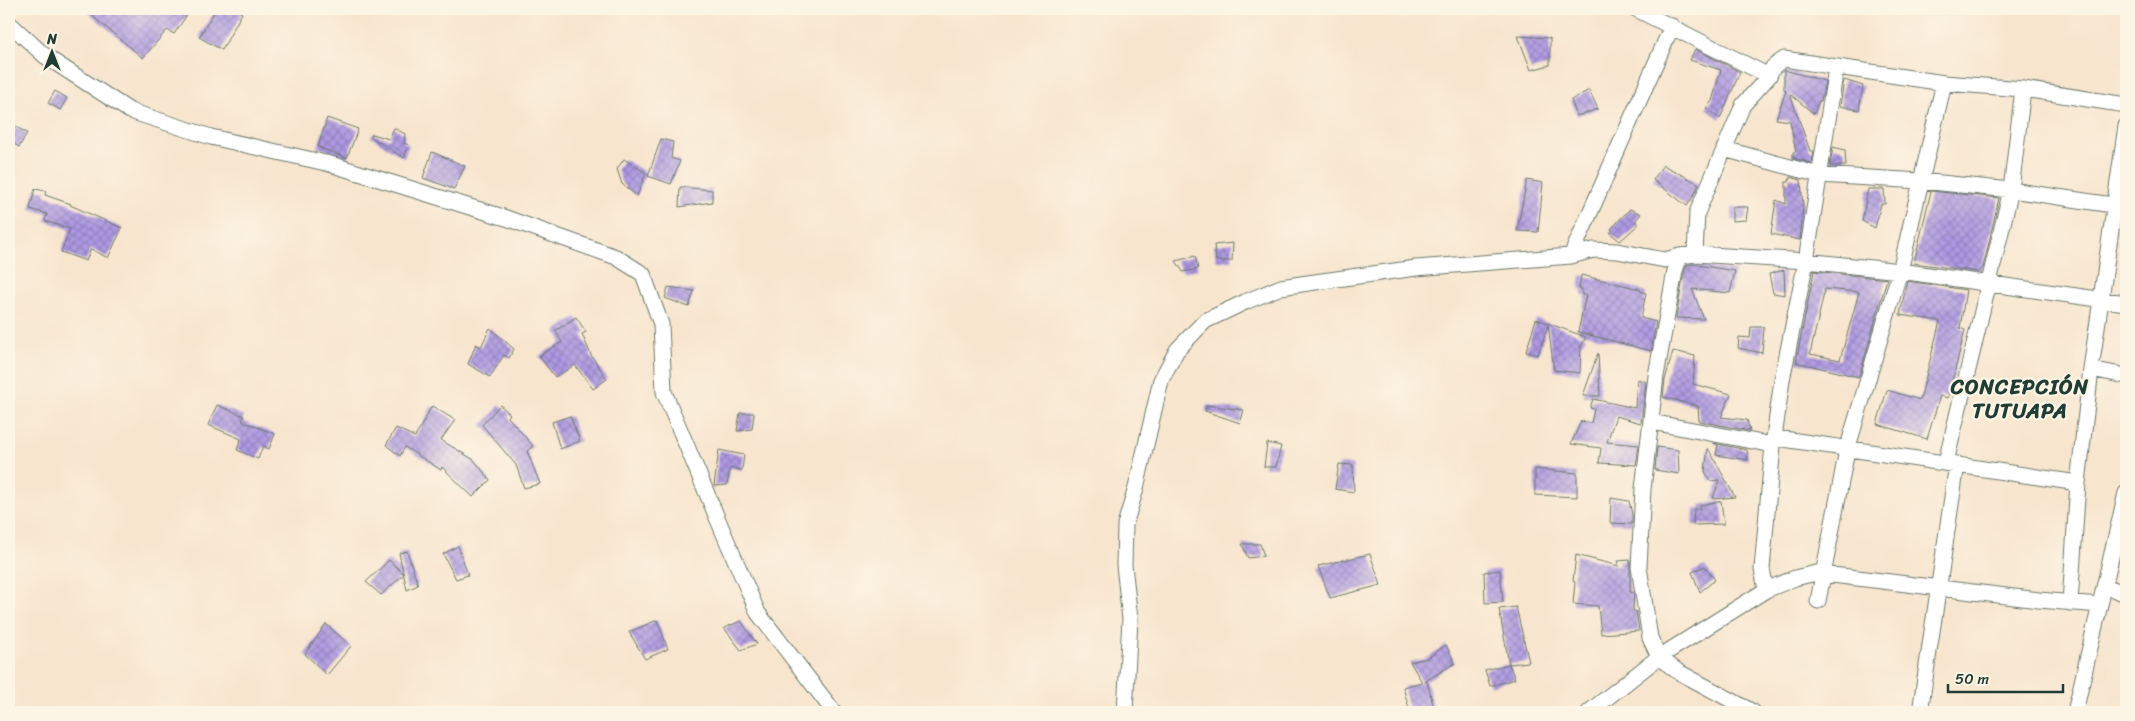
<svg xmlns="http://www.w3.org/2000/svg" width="2135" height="721" font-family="Sriracha,sans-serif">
<defs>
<pattern id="building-cross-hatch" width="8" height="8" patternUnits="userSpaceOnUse" patternTransform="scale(1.25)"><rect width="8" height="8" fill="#af99e3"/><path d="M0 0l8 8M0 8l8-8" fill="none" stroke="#8e7eb9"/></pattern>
</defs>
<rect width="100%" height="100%" fill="#fcf5e5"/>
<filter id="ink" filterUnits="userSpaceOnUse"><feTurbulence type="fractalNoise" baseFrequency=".02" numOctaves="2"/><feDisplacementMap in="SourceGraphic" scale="10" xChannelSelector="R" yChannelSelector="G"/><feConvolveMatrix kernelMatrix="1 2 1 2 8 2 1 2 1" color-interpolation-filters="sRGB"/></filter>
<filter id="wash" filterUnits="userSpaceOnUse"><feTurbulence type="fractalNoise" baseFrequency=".0096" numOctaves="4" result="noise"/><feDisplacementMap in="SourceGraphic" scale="20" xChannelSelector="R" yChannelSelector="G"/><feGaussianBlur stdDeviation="1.12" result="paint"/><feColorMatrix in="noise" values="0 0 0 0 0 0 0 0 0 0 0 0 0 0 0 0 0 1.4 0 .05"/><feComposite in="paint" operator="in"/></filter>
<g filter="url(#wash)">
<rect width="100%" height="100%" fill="#f7e5ce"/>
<g id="blocks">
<path fill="url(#building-cross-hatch)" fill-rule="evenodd" d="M84 9H191L174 34 167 30 143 58Z
M216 9H235L242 13 222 50 199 37Z
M1518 36 1550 38V65L1531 70Z
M1695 49 1740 72 1720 119 1706 108 1712 101 1721 70 1690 60Z
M1784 70 1825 81 1821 101H1819L1814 114 1790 94 1810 151H1814L1812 163 1793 158V152H1796L1790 121 1776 119 1786 91 1784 89Z
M1844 80 1863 86 1859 110 1840 106Z
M1589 90 1598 109 1577 116 1571 100Z
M55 91 67 98 60 110 48 103Z
M327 118 358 129 347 158 318 147Z
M9 123 27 133 19 147 9 141Z
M394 128 405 134 404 143 409 145 404 158 371 137 372 134 389 139Z
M661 139 673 142 671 158 680 161 671 184 648 176Z
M1833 147 1845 150 1846 166H1830Z
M432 152 465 166 454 189 423 178Z
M624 159 646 173 637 196 622 184 617 169Z
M1663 165 1699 184 1693 197 1687 206 1653 180Z
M1790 177 1801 180 1803 207 1800 240 1771 234 1776 200 1786 204V182H1789Z
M1527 180 1543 183 1538 232 1517 231Z
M680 187 712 190V202L679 207Z
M35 189 46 191 45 195 71 204 70 205 122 228 108 258 91 249 86 261 61 252 70 229 45 221 47 214 30 209Z
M1868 189H1884L1885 204H1881L1875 228 1862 221Z
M1931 191 1999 198 1983 268 1978 272 1914 263Z
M1732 207H1748L1746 220 1732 221Z
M1630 209 1641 214 1635 221 1639 224 1620 241 1610 233 1613 230 1611 229Z
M1233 243 1232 261H1216L1214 245Z
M1195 256 1198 269 1183 272 1176 261Z
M1692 264 1735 271 1730 293 1692 289 1704 319 1676 318 1684 273 1687 265Z
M1784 270 1785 295 1773 293 1769 274Z
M1814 271 1887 279 1859 377 1796 362ZM1825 289 1859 292 1840 360 1810 354Z
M1581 275 1640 289V291L1646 293 1641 318 1656 322 1651 351 1578 332 1586 295H1582V289H1579Z
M1907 281 1966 290 1960 328 1965 330 1948 398 1940 396 1927 439 1877 424 1887 390 1920 400 1940 321 1900 315Z
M668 287 694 291 689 307 665 298Z
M576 317 586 332 582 334 591 355 607 379 593 389 575 365 555 377 539 356 562 342 555 331Z
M1536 319 1586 337 1581 346 1580 373 1554 370 1548 325 1538 355 1526 352Z
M1751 327H1764L1762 353 1738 348 1739 337 1750 338Z
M490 328 514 349 509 358 504 355 490 377 468 364 476 344 481 347Z
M1673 351 1695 356 1693 384 1731 394 1721 417 1747 420 1750 431 1699 421 1698 406 1663 397 1665 380Z
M1598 353 1600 396H1583Z
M1637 379 1646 382 1641 423 1616 416 1607 442 1639 445 1636 465 1599 463 1601 448 1571 444 1581 421 1591 423 1594 409 1590 408 1593 399 1635 408Z
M217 405 244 416 242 421 275 434 269 449 263 446 258 459 237 450 241 439 208 425Z
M500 405 510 414 508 417 533 446 527 451 540 484 524 488 516 465 482 425Z
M1207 405 1244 410 1240 423 1205 411Z
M432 406 455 420 441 440 474 460 490 480 473 497 442 467 441 470 405 447 400 456 386 445 396 428 415 437Z
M740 413H754L752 429 737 431Z
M570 416 580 441 560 449 552 422Z
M1267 443 1281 446 1276 467H1264Z
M1713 443 1747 450 1748 460 1716 455 1718 445Z
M1657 447 1678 450 1679 474 1655 470Z
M1708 448 1725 479 1735 497 1713 499 1719 480 1710 481 1705 471Z
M719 450 744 455 742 470 730 468 727 485 714 486Z
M1339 464 1353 465 1354 492 1335 489Z
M1535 469 1577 473V497L1535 495Z
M1611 498 1629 501 1632 514V524L1610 523Z
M1721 501 1724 524 1693 525 1694 509H1700V505Z
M1242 544H1260L1264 556 1248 558Z
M458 546 468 575 456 579 443 554Z
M407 551 418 585 407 590 399 553Z
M1370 554 1381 585 1330 598 1318 566Z
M1576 555 1619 566 1618 561 1630 560V592L1634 593 1633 611H1636L1639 631 1601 634 1598 606 1573 604 1575 582 1573 581Z
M389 560 404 574 381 595 366 582Z
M1705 566 1715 580 1700 592 1692 572Z
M1500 570 1503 602 1485 603 1484 572Z
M1516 607 1529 662 1509 664 1499 609Z
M657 620 668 649 645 659 629 632Z
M741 621 757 644 741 650 724 628Z
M326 624 351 646 327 675 305 654Z
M1446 645 1455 663 1424 682 1427 681 1435 712H1410L1403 687 1422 682 1410 662 1428 658Z
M1509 664 1515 679 1490 686 1485 670Z"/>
</g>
</g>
<g filter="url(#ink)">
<use href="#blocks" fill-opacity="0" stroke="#6b786a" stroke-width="1"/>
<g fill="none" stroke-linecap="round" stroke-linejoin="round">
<g stroke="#6b786a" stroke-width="17">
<path id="minor" d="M1636 9 1769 76
M9 23 45 56 130 111 211 137 330 164 506 218 616 257 643 274 661 324 664 392 721 527 758 613 834 712
M1724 149 1819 175 1921 181 2011 190 2126 207
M1695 254 1806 261 1900 271 2126 303
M1571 256 1672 26
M2091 369 2126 376
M1651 422 1773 445 1777 438 2078 483
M1946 462 2011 190 2023 89
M2105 586 2126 594
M1766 590 1762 569 1773 445 1782 380 1806 261 1836 68
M1818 601 1847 450 1900 271 1944 83
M2070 603 2078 483 2091 369 2126 126
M1125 712 1130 619 1124 565 1125 525 1136 488 1161 380 1177 350 1205 321 1245 302 1281 287 1308 283 1416 268 1571 256 1593 250 1617 251 1665 260 1680 256
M1589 712 1659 657 1766 590 1795 578 1816 573 2039 600 2100 605
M1753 712 1677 671 1659 657 1650 638 1639 567 1643 489 1656 376 1675 271 1680 256 1695 254 1697 213 1743 105 1769 76 1773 67 1784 59 1944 83 2023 89 2126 105
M1920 712 1957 464
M2075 712 2126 493"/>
</g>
<use href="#minor" stroke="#fff" stroke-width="15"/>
</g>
</g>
<g text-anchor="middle" stroke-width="4.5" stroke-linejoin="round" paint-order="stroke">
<g font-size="21" font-weight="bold" letter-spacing="1" fill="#1f3d34" stroke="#fcf5e5">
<text x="2020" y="394">CONCEPCIÓN<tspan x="2020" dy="24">TUTUAPA</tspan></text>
</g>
</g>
<rect width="2135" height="721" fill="none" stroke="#fcf5e5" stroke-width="30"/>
<g transform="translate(52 52)" stroke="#fcf5e5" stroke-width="4" paint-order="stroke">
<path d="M0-4L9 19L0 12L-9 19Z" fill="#1f3d34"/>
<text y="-8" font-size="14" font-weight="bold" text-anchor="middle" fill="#1f3d34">N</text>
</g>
<path d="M1948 684v8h115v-8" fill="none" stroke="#1f3d34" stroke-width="2.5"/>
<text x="1955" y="684" font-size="15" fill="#1f3d34" stroke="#fcf5e5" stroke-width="4" paint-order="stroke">50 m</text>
</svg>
